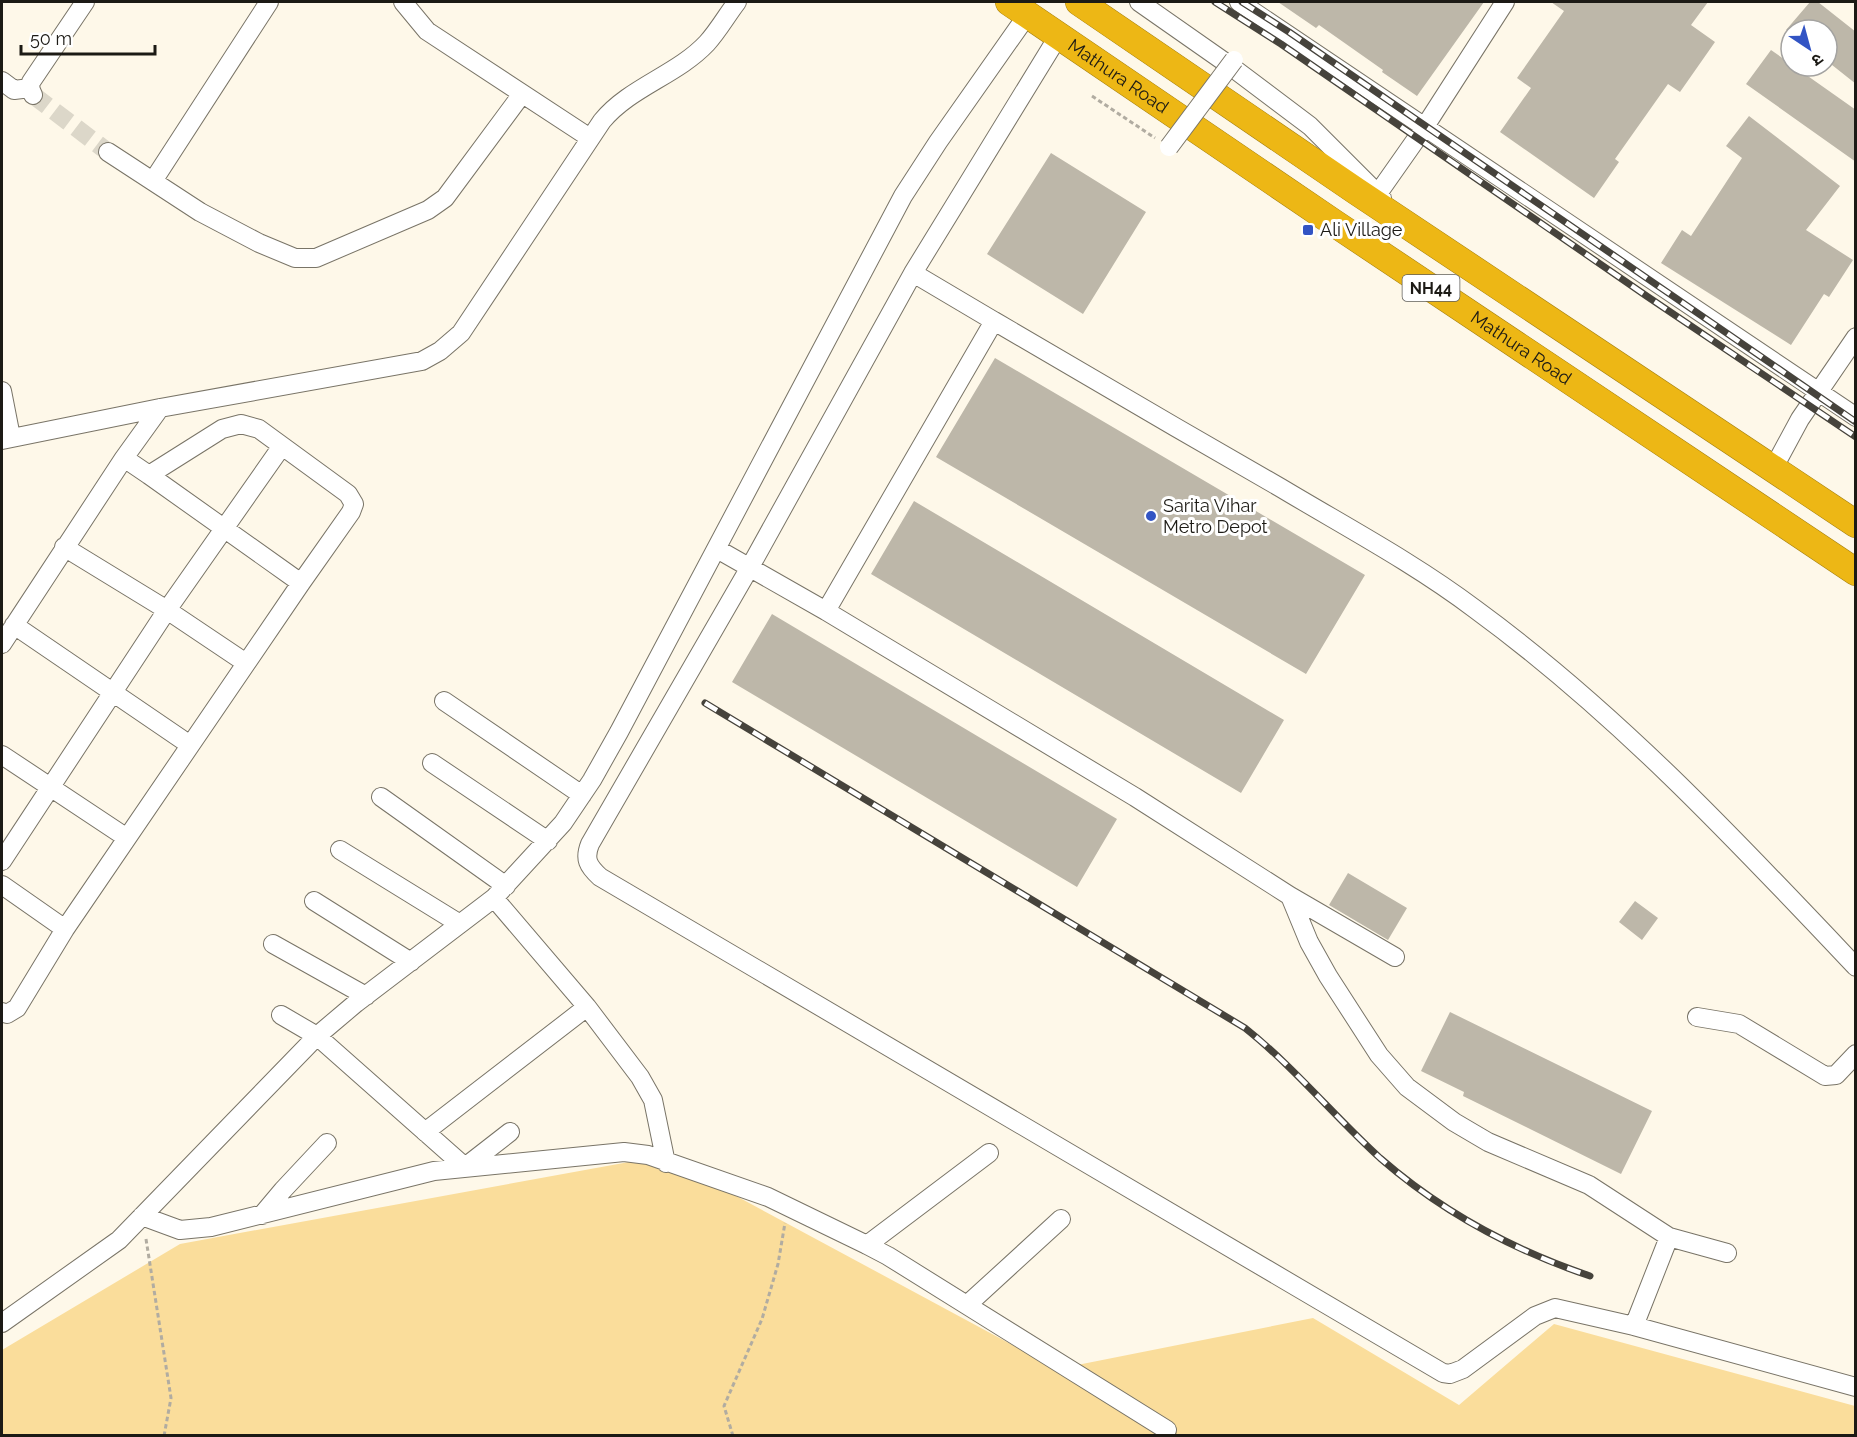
<svg xmlns="http://www.w3.org/2000/svg" width="1857" height="1437" font-family="Raleway,'Noto Sans Devanagari',sans-serif">
<rect width="100%" height="100%" fill="#fef8e9"/>
<path fill="#fadd9b" d="M662 1156 1057 1369 1313 1318 1459 1405 1554 1324 1855 1406 1856 1435 2 1436V1350L180 1244Z"/>
<path fill="#bdb7a9" d="M1278 2H1484L1417 96 1382 72 1383 70 1319 25 1316 28Z
M1551 2H1708L1691 25 1715 42 1680 92 1668 84 1615 159 1619 162 1594 198 1500 132 1531 88 1517 78 1564 11Z
M1810 2H1818L1856 32V84L1827 61V30H1786Z
M1771 50 1856 110V162L1746 84Z
M1749 116 1840 186 1806 230 1853 260 1829 297 1824 294 1791 345 1661 263 1682 230 1691 236 1742 158 1726 146Z
M1051 153 1146 212 1083 314 987 254Z
M995 358 1365 575 1306 674 936 457Z
M914 501 1284 720 1241 793 871 574Z
M772 614 1117 819 1077 887 732 682Z
M1348 873 1407 908 1388 940 1329 905Z
M1635 901 1658 918 1642 940 1619 922Z
M1450 1012 1652 1111 1621 1174 1463 1096 1464 1092 1421 1071Z"/>
<g fill="none" stroke-linecap="round" stroke-linejoin="round">
<path stroke="#dcd7c9" stroke-width="18" stroke-dasharray="18 9" stroke-linecap="butt" d="M33 95 108 152"/>
<g stroke="#797467" stroke-width="20">
<path id="minor" d="M403 2 427 31 590 138
M1139 2 1229 65 1310 126 1382 198
M1239 2 1856 417
M1059 35 913 273 750 567 590 844C584 859 588 866 600 877L1443 1373 1450 1374 1463 1369 1535 1316 1555 1308 1634 1326 1856 1387
M2 81 14 90 30 88
M33 95 30 88 31 82 85 2
M108 152 200 212 259 243 295 258H316L428 210 445 198 522 94
M153 181 269 2
M1372 202 1424 128 1505 2
M994 321C1089 377 1185 433 1281 488 1346 527 1414 563 1475 609 1616 712 1736 840 1856 967
M2 391 11 437
M2 440 160 408 422 361 440 351 461 333 602 121C630 87 677 75 707 43 718 31 727 15 737 2
M1773 469 1800 419 1856 337
M149 475 301 583
M64 547 167 610 246 663
M717 549 826 611 1135 797 1290 896 1309 942 1328 976 1379 1055 1407 1087 1454 1122 1488 1142 1589 1185 1669 1237 1727 1253
M826 611 994 321 913 273
M14 625 190 745
M2 644 124 458 160 408
M444 701 582 795
M2 755 127 838
M432 763 548 841
M381 797 506 886
M340 850 460 924
M2 861 167 610 282 446
M2 885 65 929
M1290 896 1395 957
M494 898 587 1007 640 1077 653 1100 666 1163
M314 901 411 962
M273 944 366 996
M2 1012 7 1014 17 1008 65 929 301 583 351 512 354 504 348 494 259 429 241 424 222 429 149 475 124 458
M281 1015 317 1036 465 1167 510 1132
M1697 1017 1739 1024 1825 1076 1836 1075 1856 1054
M425 1132 587 1007
M262 1215 283 1190 327 1143
M142 1216 180 1230 211 1227 434 1171 624 1152 648 1155 768 1197 867 1245 888 1256 1167 1430
M867 1245 989 1153
M967 1305 1061 1219
M2 1323 119 1240 317 1036 356 1003 494 898 563 823 592 780 619 732 903 196 938 142 1028 14
M1634 1326 1669 1237"/>
</g>
<g stroke="#a48015" stroke-width="28">
<g id="highway">
<path id="s1" d="M1009 2 1334 223 1856 572"/>
<path d="M1079 2 1356 191 1856 524"/>
</g>
</g>
<path stroke="#b1aca1" stroke-width="3" stroke-dasharray="4.5 3" stroke-linecap="butt" d="M1092 96 1155 138
M146 1239 171 1398 164 1436
M733 1436 724 1406 762 1319 778 1264 785 1223"/>
<use href="#minor" stroke="#fff" stroke-width="18"/>
<use href="#highway" stroke="#edb715" stroke-width="27"/>
<g stroke="#46433c" stroke-width="7">
<path id="rail" d="M1215 2 1281 44 1648 297 1856 437
M1242 2 1289 32 1856 422
M705 703 1245 1028C1294 1067 1334 1116 1380 1158 1442 1212 1513 1250 1590 1276"/>
</g>
<use href="#rail" stroke="#fff" stroke-width="4.5" stroke-dasharray="14" stroke-linecap="butt"/>
<g stroke="#797467" stroke-width="20" stroke-linecap="butt">
<path id="minor-bridge" d="M1169 147 1234 60"/>
</g>
<use href="#minor-bridge" stroke="#fff" stroke-width="18"/>
</g>
<g fill="#3254c4" stroke="#fff" stroke-width="2">
<rect x="1302" y="224" width="12" height="12" rx="3"/>
<circle cx="1151" cy="516" r="6"/>
</g>
<g text-anchor="middle" stroke-width="6" stroke-linejoin="round" paint-order="stroke">
<rect fill="#fff" stroke="#605f5b" stroke-width="1.5" x="1402.5" y="275" width="57" height="26" rx="4.5"/>
<g font-size="16" font-weight="bold" fill="#1c1a15">
<text x="1431" y="294">NH44</text>
</g>
<g font-size="18" fill="#1c1a15" stroke="#fff">
<text dy="6" stroke="none"><textPath href="#s1" startOffset="132">Mathura Road</textPath></text>
<text dy="6" stroke="none"><textPath href="#s1" startOffset="618">Mathura Road</textPath></text>
</g>
<g font-size="18" fill="#1c1a15" stroke="#fff" text-anchor="start">
<text x="1320" y="236">Ali Village</text>
<text x="1163" y="512">Sarita Vihar<tspan x="1163" dy="21">Metro Depot</tspan></text>
</g>
</g>
<rect width="1857" height="1437" fill="none" stroke="#1c1a15" stroke-width="6"/>
<g transform="translate(1809 48) rotate(144)"><circle r="28" fill="#ffffff" stroke="#a4a3a1" stroke-width="1.5"/>
<path d="M0-4.5L10 22L0 15L-10 22Z" fill="#3254c4"/>
<text y="-9" font-size="16" font-weight="bold" text-anchor="middle" fill="#1c1a15">उ</text>
</g>
<path d="M21 45v9h134v-9" fill="none" stroke="#1c1a15" stroke-width="3"/>
<text x="30" y="45" font-size="18" fill="#1c1a15" stroke="#ffffff" stroke-width="4.5" paint-order="stroke">50 m</text>
</svg>
